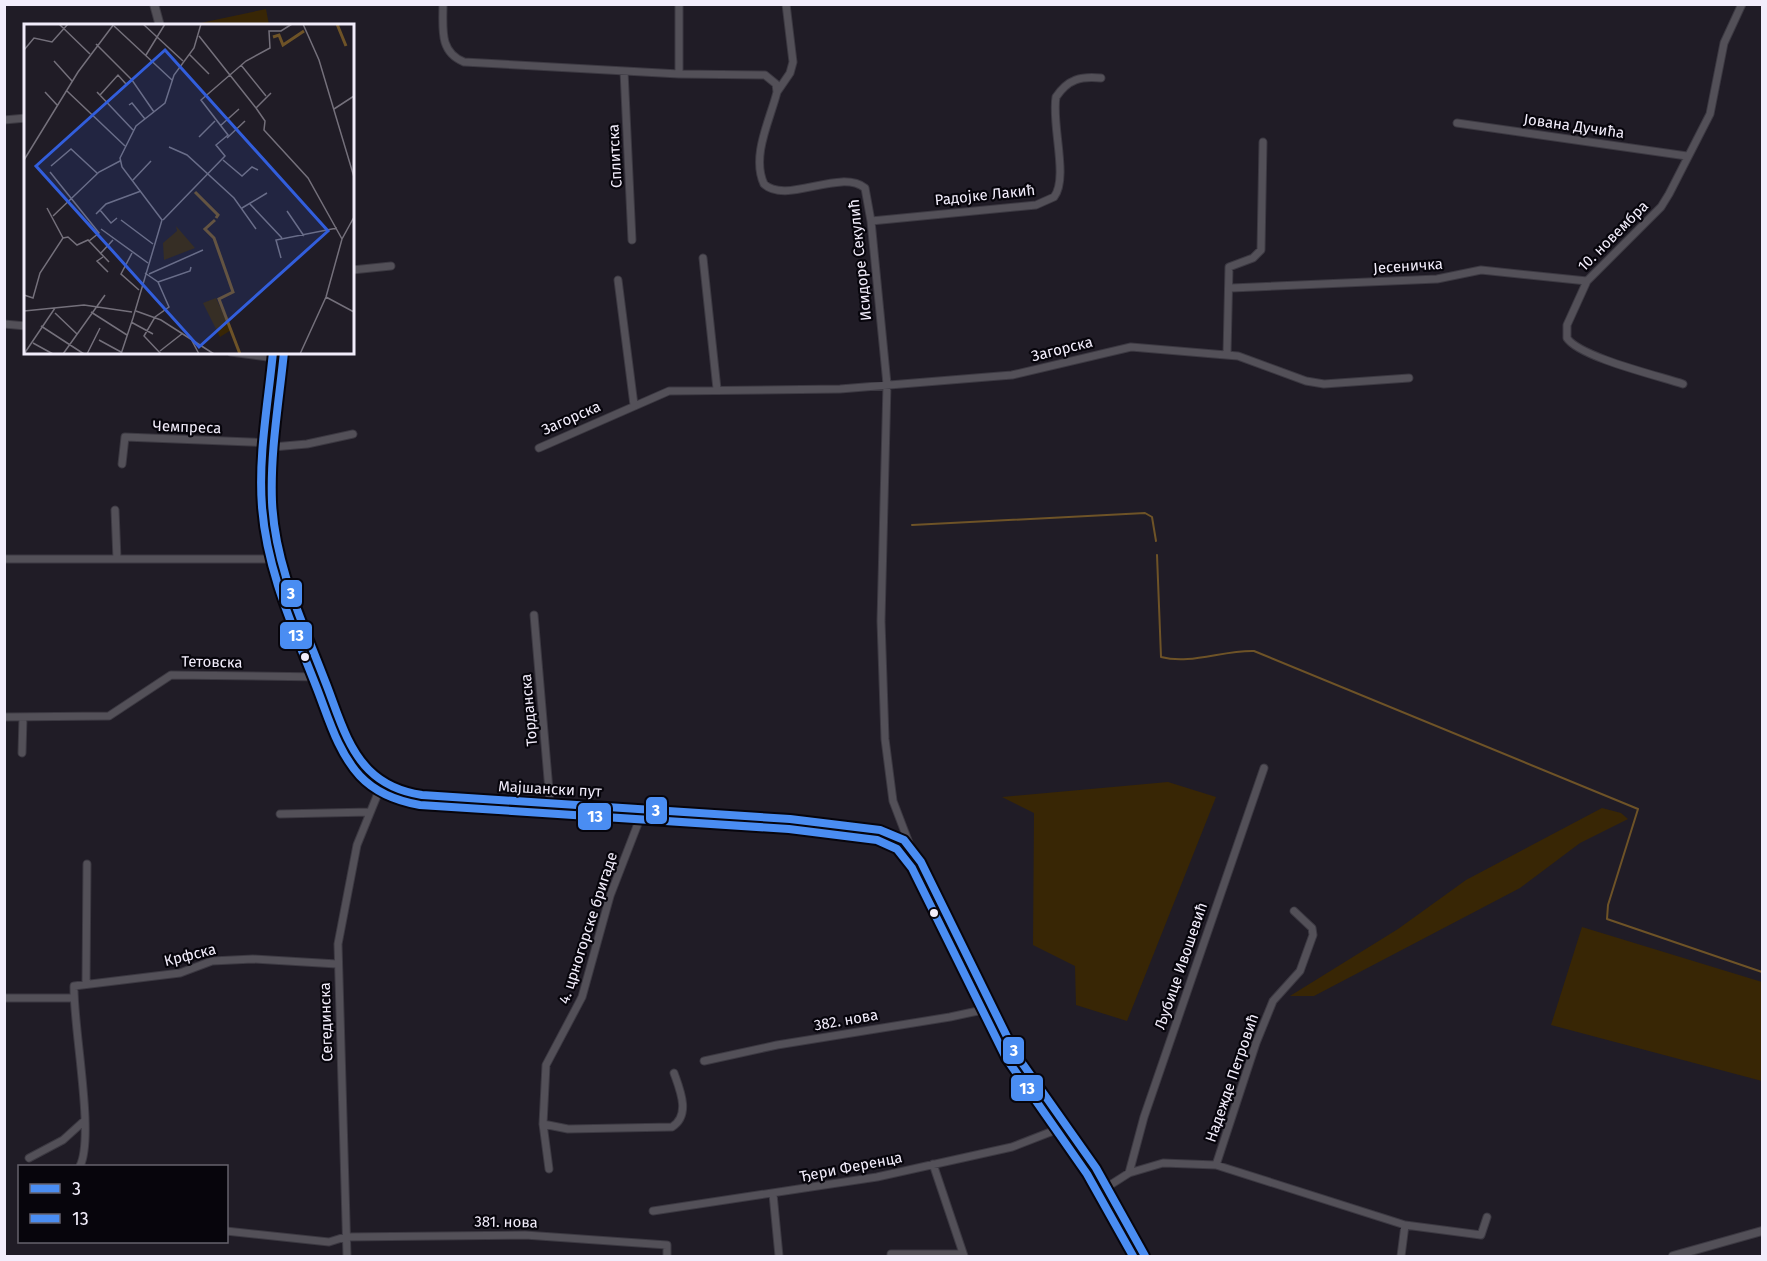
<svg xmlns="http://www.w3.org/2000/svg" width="1767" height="1261" font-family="'Fira Sans',sans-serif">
<rect width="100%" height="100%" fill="#201c26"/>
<path fill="#382605" d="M266 9 269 25H191Z
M1168 782 1216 797 1127 1021 1076 1005 1075 966 1033 945 1034 813 1002 797Z
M1602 808 1621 813 1628 819 1580 843 1520 888 1314 996H1290L1398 929 1466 880Z
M1582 927 1762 982V1081L1551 1025Z"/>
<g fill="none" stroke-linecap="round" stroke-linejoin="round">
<path stroke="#6e5327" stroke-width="2" d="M912 525 1145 513 1152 517 1156 541
M1157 555 1161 657C1190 665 1223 650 1254 651L1638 809 1608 905 1607 919 1762 972"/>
<g stroke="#3c3942" stroke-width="9">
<path id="minor" d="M443 4C443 29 439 52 464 62L679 74 765 75 776 84 777 92C770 120 751 156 764 184 786 205 840 168 865 188L871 221 887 384 881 621 885 739 893 801 909 843
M624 71 632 240
M679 74V4
M777 92 790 73 793 62 786 4
M4 120 26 118
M1457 123 1687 156
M871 221 1036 205 1054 197C1069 178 1051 124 1056 97 1068 79 1081 76 1101 78
M703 258 717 389
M352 270 391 266
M618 280 634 405
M1231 288 1437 279 1481 270 1587 281
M4 324 26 326
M231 352 283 359
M1227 354 1229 267 1253 258 1261 250 1263 142
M1683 384C1659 376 1579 357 1567 338V325L1587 281 1661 207 1669 194 1710 114 1724 43 1742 4
M273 447 307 444 353 434
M539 448 669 391 840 389 1012 375 1131 347 1238 356 1306 381 1324 384 1409 378
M122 464 125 437 273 443
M115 510 117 559
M4 559H280
M534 615 550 802
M4 717 109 716 171 675 324 677
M22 753 23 717
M280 814 370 812
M86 984 87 864
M4 998H74
M704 1061 777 1045 950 1017 978 1011 992 1004
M543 1124 568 1129 672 1127C691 1115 680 1090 674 1073
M29 1158 63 1140 84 1121
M933 1164 964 1256
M1216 1165 1256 1043 1273 1001 1300 971 1313 935 1312 928 1294 911
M80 1166C95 1135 73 1027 74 986L180 973 212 961 253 959 337 964
M549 1169 543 1124 546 1065 582 997 610 896 644 808
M1129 1173 1144 1117 1264 768
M1107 1187 1129 1173 1163 1163 1216 1165 1405 1225 1401 1256
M773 1194 779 1256
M653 1211 877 1177 1012 1147 1066 1126
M1405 1225 1481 1235 1487 1217
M226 1231 329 1242 345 1237 525 1235 667 1245V1256
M347 1256 338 944 357 845 383 781
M891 1256V1254H963"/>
</g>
<g stroke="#3c3942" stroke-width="10">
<path id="tertiary" d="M154 4 160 26
M284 352C279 410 267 467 274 525 281 581 305 629 325 680 336 708 345 739 363 763 378 782 399 792 422 795L790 819 880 830 904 840 921 862 1015 1053 1096 1168 1145 1256
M1673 1256 1762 1231"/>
</g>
<use href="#minor" stroke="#535058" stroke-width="7"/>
<use href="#tertiary" stroke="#535058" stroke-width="8"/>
<g stroke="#07050c" stroke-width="12">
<path id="bus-1" d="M284 352C279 402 270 452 272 502 275 566 303 623 325 681 337 711 346 747 369 770 384 785 402 792 422 795L790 819 880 830 904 840 921 862 1015 1053 1096 1168 1145 1256"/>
</g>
<g stroke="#07050c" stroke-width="12">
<path id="bus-2" d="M273 352C268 404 258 456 262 507 267 571 293 627 316 686 328 716 337 751 360 776 376 793 397 801 420 805L789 829 877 840 897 849 912 868 1006 1058 1087 1174 1133 1256"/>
</g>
<use href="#bus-1" stroke="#4a8df2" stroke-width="8"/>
<use href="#bus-2" stroke="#4a8df2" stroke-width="8"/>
</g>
<g fill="#f2edfb" stroke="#07050c" stroke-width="2">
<circle cx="305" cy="657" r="5"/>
<circle cx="934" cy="913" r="5"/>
</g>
<g text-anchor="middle" stroke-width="4.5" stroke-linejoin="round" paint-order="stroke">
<g font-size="15" fill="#f2edfb" stroke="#07050c">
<text transform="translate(1574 126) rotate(8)" y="5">Јована Дучића</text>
<text transform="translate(615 156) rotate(-93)" y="5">Сплитска</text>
<text transform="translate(985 195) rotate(-6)" y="5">Радојке Лакић</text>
<text transform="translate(1613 236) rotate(-45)" y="5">10. новембра</text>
<text transform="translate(860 260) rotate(-96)" y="5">Исидоре Секулић</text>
<text transform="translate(1408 266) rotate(-4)" y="5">Јесеничка</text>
<text transform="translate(1062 349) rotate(-14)" y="5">Загорска</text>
<text transform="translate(571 418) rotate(-24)" y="5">Загорска</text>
<text transform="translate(187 427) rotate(2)" y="5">Чемпреса</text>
<text transform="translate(212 662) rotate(1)" y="5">Тетовска</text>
<text transform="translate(529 710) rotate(-95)" y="5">Торданска</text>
<text transform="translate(550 789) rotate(3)" y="5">Мајшански пут</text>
<text transform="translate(588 928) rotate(-72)" y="5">4. црногорске бригаде</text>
<text transform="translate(190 955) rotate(-14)" y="5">Крфска</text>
<text transform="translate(1181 966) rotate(-71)" y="5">Љубице Ивошевић</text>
<text transform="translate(846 1020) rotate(-10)" y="5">382. нова</text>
<text transform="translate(326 1022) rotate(-92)" y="5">Сегединска</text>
<text transform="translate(1232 1078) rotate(-71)" y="5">Надежде Петровић</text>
<text transform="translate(851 1167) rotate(-11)" y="5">Ђери Ференца</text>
<text transform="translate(506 1222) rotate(1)" y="5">381. нова</text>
</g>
</g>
<g transform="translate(24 24)">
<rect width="330" height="330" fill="#201c26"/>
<path d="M152 202 171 224 140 236 139 219 153 207ZM192 274 207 306 196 313 179 279Z" fill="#382605"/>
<path fill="none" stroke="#6e5327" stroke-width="3" d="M313 0 322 22M249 13 255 11 259 21 280 7M171 168 194 191 192 194M191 196 181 205 190 214 209 268 195 275 216 330"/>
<path fill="none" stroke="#74707b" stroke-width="1.5" d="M35 0 66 30M119 0 159 37M279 0 295 36 330 153M90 2 148 56M175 12 232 84 241 97 240 106 284 154 318 215M72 20 108 56M0 26 10 14 28 18 44 0M165 30 185 50M122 31 141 0M30 37 48 57M217 41 242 72M43 67 101 122M21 68 34 82M73 68 109 106M76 71 94 51 102 60 108 56 130 88M105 81 108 79 121 95M232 84 247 69M310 85 330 72M196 102 215 85M175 113 191 97M203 114 221 97M145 123 163 131 210 174 232 205M0 136 54 48 90 0M199 136 218 152 228 143 234 146M27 142 47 125 73 149M26 148 75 209 65 217M109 156 127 137M225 179 258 214M218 184 243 169M76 186 87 199 93 194M263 187 280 212M72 190 82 180 117 167M29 192 75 148 96 137M97 196 129 220M139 196 201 132 192 121 204 111 177 76 222 37 246 24 245 7H257L268 0M77 205 124 239M39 214 44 213 53 221 64 216 85 238M108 229 97 250 115 266M76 230 89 216M79 233 73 237 84 248M257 234 252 216 313 204M121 249 134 258 145 283 131 293 120 312 137 330M125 250 179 226M134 258 166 247 167 243M0 271 9 274 16 249 39 214 23 184M302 273 330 288M0 287 60 281 108 288M112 287 137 296 190 330M67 288 103 311M31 289 53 310M109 294 138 196 98 143 96 134 112 102 141 79 150 51 170 24 177 0M107 298 129 310M17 302 60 330M166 313 175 330M75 316 97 328M9 319 29 330M136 327 159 309M0 330 31 284M39 330 81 271M63 330 76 304M97 330 109 294M276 330 302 273 318 215 330 193"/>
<path fill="#325edc" fill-opacity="0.15" stroke="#325edc" stroke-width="3" d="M141 26 304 207 175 323 12 142Z"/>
<rect width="330" height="330" fill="none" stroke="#f2edfb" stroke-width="3"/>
</g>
<g stroke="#07050c" stroke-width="2">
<rect x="280" y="579" width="23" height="29" rx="6" fill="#4a8df2"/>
<rect x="279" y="621" width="34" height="29" rx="6" fill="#4a8df2"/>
<rect x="645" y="796" width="23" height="29" rx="6" fill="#4a8df2"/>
<rect x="577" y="802" width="35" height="29" rx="6" fill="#4a8df2"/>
<rect x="1002" y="1036" width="23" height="29" rx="6" fill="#4a8df2"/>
<rect x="1010" y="1074" width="34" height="28" rx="6" fill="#4a8df2"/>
</g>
<g font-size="16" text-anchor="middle" font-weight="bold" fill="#fff">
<text x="291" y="599">3</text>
<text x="296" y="641">13</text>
<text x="656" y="816">3</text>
<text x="595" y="822">13</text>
<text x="1014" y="1056">3</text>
<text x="1027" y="1094">13</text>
</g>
<rect width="1767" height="1261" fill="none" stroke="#f2edfb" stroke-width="12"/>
<rect x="18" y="1165" width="210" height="78" fill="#07050c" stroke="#65626c" stroke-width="1.5"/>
<rect x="30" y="1184" width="30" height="9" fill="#4a8df2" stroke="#65626c" stroke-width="1.5"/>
<text x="72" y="1195" font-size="18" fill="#f2edfb">3</text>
<rect x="30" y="1214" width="30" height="9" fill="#4a8df2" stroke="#65626c" stroke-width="1.5"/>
<text x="72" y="1225" font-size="18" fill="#f2edfb">13</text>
</svg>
